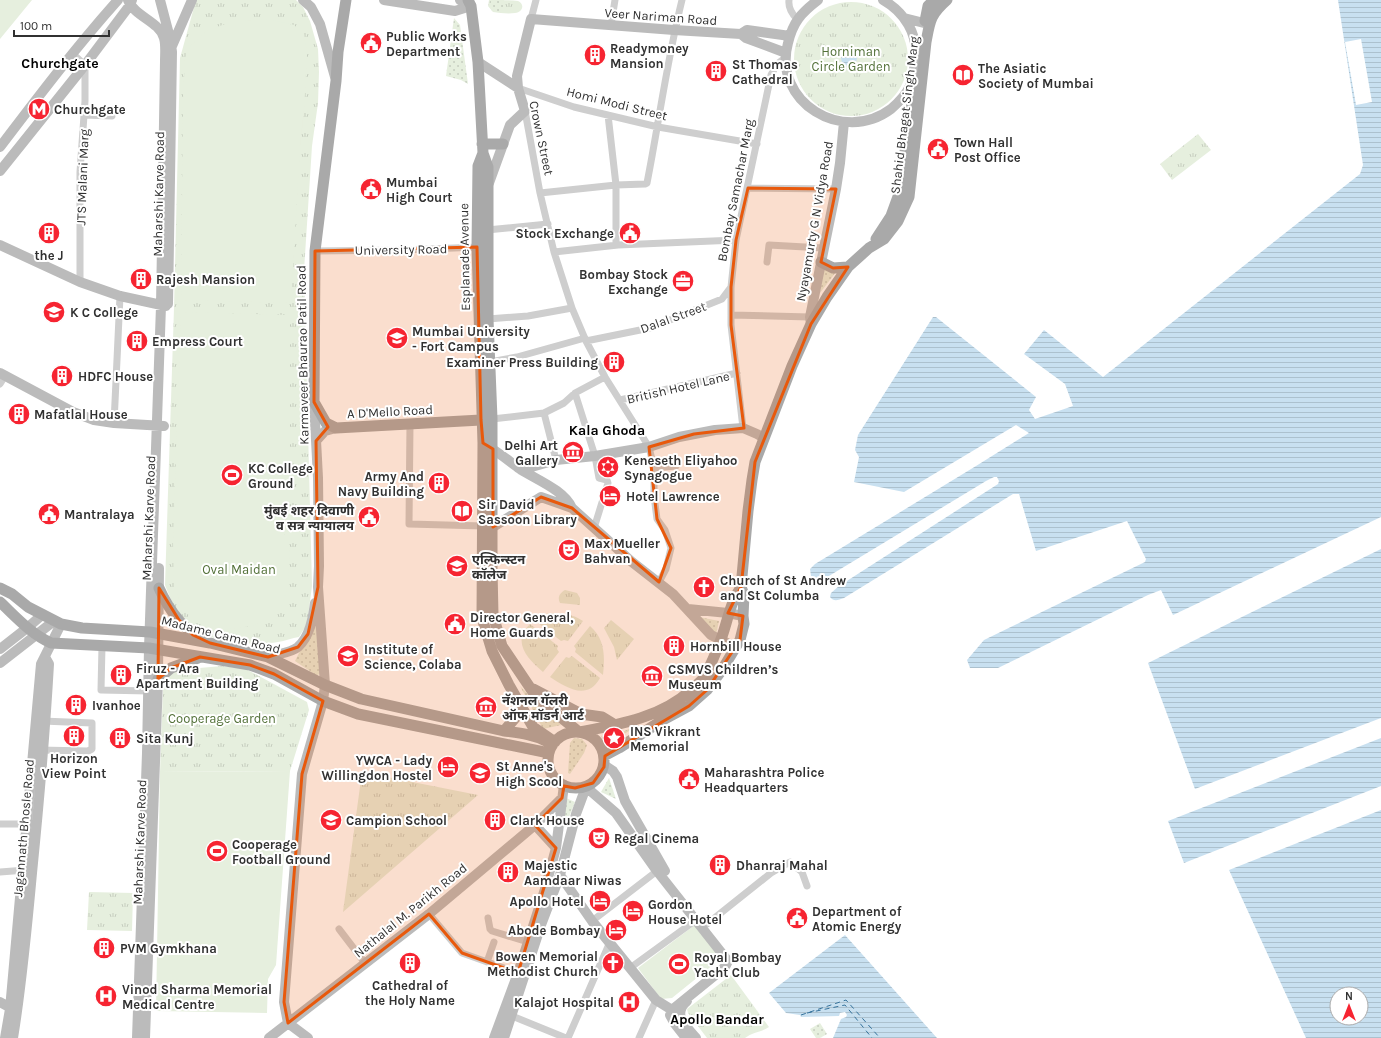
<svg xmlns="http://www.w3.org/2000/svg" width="1381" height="1038" font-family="Karla,'Noto Sans Devanagari',sans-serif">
<defs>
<pattern id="grass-tufts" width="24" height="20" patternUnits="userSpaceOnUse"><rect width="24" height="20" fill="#e6efde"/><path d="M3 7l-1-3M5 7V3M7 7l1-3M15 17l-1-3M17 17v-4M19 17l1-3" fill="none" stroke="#c6cdbf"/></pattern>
<pattern id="garden-dots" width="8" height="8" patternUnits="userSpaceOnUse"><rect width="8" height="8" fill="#e6efde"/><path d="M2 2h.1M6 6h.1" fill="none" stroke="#c6cdbf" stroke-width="1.8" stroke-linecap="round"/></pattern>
<pattern id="water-rules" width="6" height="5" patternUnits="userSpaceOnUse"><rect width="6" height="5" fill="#c8e0f0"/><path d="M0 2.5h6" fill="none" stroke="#acc1ce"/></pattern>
</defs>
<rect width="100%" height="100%" fill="#fff"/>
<path fill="url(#grass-tufts)" d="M196 0H296L303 7 310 21 318 49 319 72 318 103 312 146 304 271 312 586 307 624 299 637C292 638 285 641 278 642 254 646 203 643 185 622 176 612 170 598 165 585L174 308 180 58Z
M489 0C498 0 510 0 518 1 525 4 523 12 515 13 508 14 500 13 493 12L488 6Z
M794 59a57 57 0 1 1 114 0a57 57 0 1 1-114 0Z
M1198 134 1211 150 1172 180 1160 164Z
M565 590 577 593 580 598V605L560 603C557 597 560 593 565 590Z
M549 613C562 613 573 614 583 621L568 641 564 640 561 641 533 619Z
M611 620 634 639 617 660 614 647 604 628Z
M530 624 558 646 557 649 559 652 543 672C528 659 511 642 530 624Z
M590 626C605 639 605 656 603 675L575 652 576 649 574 646Z
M572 656 600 678C587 701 567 688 550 677L566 657 569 658Z
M222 666 246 669 307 702 309 710 290 771 160 772 163 688 166 677 177 670Z
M362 772 478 795 343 912Z
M89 892 133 893 132 931 87 930Z
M731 975 769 1027C762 1032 753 1032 745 1038H707L688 1013 687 1009Z"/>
<path fill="url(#garden-dots)" d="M490 0H504C506 5 505 9 499 12L492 11 489 6Z
M454 18 460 25 468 84 461 80 446 76Z
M824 267 836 272 820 293Z
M699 617 719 621 716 635Z
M315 621 316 622 320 673 317 676 295 661Z
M520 686 531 697 561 725 543 729Z
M634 727V728L624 734 607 748 601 736 622 732Z
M574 738 582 739 587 745 584 753 570 774 568 773 570 743Z
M609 778 616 799 601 792Z
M566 798 575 802 565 827H563Z
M820 1023 827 1034 820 1038H816L810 1029Z"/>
<path fill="#e6efde" d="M0 0H32L0 39Z
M268 19 294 25 304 34 307 54 304 111 300 145 291 303 181 300 183 100 185 58 191 45 208 30 234 21Z
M181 312 290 315V500L282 528 290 547 288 586 282 605 270 618 252 626 223 630 200 624 185 612 174 588 173 541Z
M290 771 276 965 268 979 267 1013 156 1011 160 772Z
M696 924 720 954 719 960 672 998 661 999 638 968Z"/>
<path fill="url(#water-rules)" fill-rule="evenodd" d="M1338 0H1381V517L1173 615 1161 590 1148 595 998 668H970L967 660 984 640 1145 562 1146 559 1127 521 1036 551 1019 494H1013L844 598C838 600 834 602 830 597L831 593 839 586 998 484 999 481 997 477H994L986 481 824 579 817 580 811 576 810 569 815 564 976 466 1029 433 1016 425 904 492 854 482 859 457 855 450 858 435 933 317H936L1036 397 1030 408 1029 410 1035 419 1073 406 1065 384 1024 354 1044 330 1103 377 1360 174 1363 165Z
M841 58a8 8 0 1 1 16 0a8 8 0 1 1-16 0Z
M1381 549V718L1195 789 1148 663Z
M1381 738V786L1184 863 1168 821Z
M1381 810V1038H1306L1229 870ZM1337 994H1361V1018H1337Z
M845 935 937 1038H833L841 1019 846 1017 847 1015 845 1012 840 1013 839 1016 801 1017 800 1015 786 1013 769 993Z"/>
<path fill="#fff" d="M1361 39 1372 102 1356 105 1345 42Z"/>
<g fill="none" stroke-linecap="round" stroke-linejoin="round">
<path stroke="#36739c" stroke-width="1" stroke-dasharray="5 4" stroke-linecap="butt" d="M807 1013 845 1005 872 1038
M801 1015 846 1000 880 1038"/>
<path stroke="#cecece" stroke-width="7" d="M789 0C788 8 792 14 797 19
M531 19 536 0
M611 25 615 0
M72 53 85 65V101L80 172V282
M518 88 574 107 658 127 757 144
M525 111 540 193 554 252 572 308 586 341 605 377 649 447 654 468V496L657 519 665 530 671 548 666 569 659 582
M84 115 112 116
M608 115 616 185V245
M748 188 836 189
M540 193 616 185 645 184 647 183C659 122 667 60 682 0
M487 230 548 224
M315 251 402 250 480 247
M554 252 618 245 736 240
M767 262 769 245 823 248
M731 315 810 317
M488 319 528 316 572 308
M586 341 650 328 722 299 731 287
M490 362 517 357 585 338
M0 384 5 376
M575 393 595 456 599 478 607 480 608 483 595 525V530
M620 400 737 373
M544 413 556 460
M492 419 544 413 564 403 575 393 605 377
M114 423 120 296
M410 424 409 524 483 526
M743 428 731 325V287L736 240 771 75 777 64 785 58
M654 468 676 466
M102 646 101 690 149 691
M39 750 88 751 92 749V723L42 721
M0 824H30
M0 872 26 870
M429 914 462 953 518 973
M488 918 490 929 492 931 528 942
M592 921 657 871
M707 924 771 873 790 862 802 872 807 886
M339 929 365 963
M487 962 494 942
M630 968 696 920
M512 1016 566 1038
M568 1038 610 942
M639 1038 656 1000"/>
<path stroke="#bbb" stroke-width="10" d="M128 0C135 17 159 21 164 38 166 45 165 54 165 61L161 306 149 648 147 753 137 1038
M160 0 170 38 172 52 168 304
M303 0 311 7 320 24 335 77
M384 0 455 11 471 6
M460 0 471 6
M818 0C801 13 793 22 788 43 772 102 843 145 891 109 898 103 906 95 910 86 914 79 914 68 915 60 919 34 904 12 883 0
M904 18 924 23
M741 34 747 30 790 36
M172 46 192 0
M478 62 518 88
M0 147C38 97 76 47 118 0
M0 171 85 65 130 5 132 0
M489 183 510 125 525 111 518 88 517 76 531 19 674 30 741 34 746 38 786 53
M0 245 80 282 120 296 166 306
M811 324 810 317 836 189 840 163 844 122
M0 373 73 412 94 420 114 423 164 426
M316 441 325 431 336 428
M486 445C498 452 509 461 520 469 537 480 564 490 572 508
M521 470 556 460 595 456 649 447 679 437 715 430 743 428 757 434 764 438
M493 527 541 497 572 508 632 562 673 594 711 635 735 647
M688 609 728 613 743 616
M0 649 27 628 42 615
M268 657C277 654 291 653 298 647 310 636 313 618 315 603
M0 663 54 621
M604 765 613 771 617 777 625 801 665 871
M535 825 556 848
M560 875 592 921 656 1000 672 1010
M687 1001C671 1014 687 1027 696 1038
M0 1002 16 1011
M672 1010 670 1015 675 1024 686 1038
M288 1023 284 1002 302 774 323 701 325 685 318 587 319 566 318 478 314 402
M288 1023 308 1038
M5 1038 10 1009 41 664 61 624
M13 1038C22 983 27 928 32 873 39 803 45 734 49 664L45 657
M145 1038 158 679 159 568
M269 1038 429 914 535 825 562 798
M494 1038 518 973 545 889 556 848 564 785
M504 1038 541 925 560 875 576 814 586 787 616 813 657 871 728 961 725 967 672 1010"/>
<path stroke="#a9a9a9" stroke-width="11" d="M346 0 338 52 336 81 315 251 314 402 326 423 336 428 481 420
M468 0 471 6 478 62 483 153 488 167V319L492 419V570L493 615 502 646 537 698 579 732C617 725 661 718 691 690 695 687 699 683 702 680 709 670 714 657 718 647 727 627 728 606 741 587L748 511 752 480 755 462 792 366 811 324 827 297 848 267 869 248 884 239 898 221 909 197 926 42C930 21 930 15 947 0
M925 21 928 6 934 0
M482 144H503
M483 153 478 166 477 247 483 443 482 618 492 651 509 685 533 727 555 742
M876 239 891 216 899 194 915 81
M821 262 833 268 848 267
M0 588 12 594 28 607 61 624 82 628 150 632 210 643 268 657 325 685 361 699 504 731C519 733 532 734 546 741
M159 588C168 608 182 629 203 640
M0 602C16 617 31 634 51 643L149 648 250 665 274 674 323 701 358 714 549 753
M158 679 171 668 198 658
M533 689 581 714 602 717 615 725
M504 731 516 717 521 705
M548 760a28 28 0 1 1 56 0a28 28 0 1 1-56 0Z
M604 756 619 748 663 720 689 706 707 690 722 670 740 640 744 624 743 616 744 595 741 587"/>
</g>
<path fill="#e8590c" fill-opacity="0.2" stroke="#e8590c" stroke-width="3" stroke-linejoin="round" d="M748 188 836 189 821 262 833 268 848 267 811 324 755 462 741 587 728 613 743 616 740 640 707 690 689 706 605 756 604 767 593 783 575 788 564 786 562 798 535 825 556 848 518 973 462 953 429 914 288 1023 284 1002 302 774 323 701 274 674 250 665 200 657 171 668 158 679 159 588 179 620 193 635 210 643 268 657 298 647 308 634 318 587 316 441 328 427 314 402 315 251 477 247 481 420 483 443 493 449V527L541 497 572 508 659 582 671 548 657 519 649 447 694 434 744 428 731 325V287L736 240Z"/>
<defs>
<g id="civic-disc" transform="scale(1.15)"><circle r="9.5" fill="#f62431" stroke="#fff"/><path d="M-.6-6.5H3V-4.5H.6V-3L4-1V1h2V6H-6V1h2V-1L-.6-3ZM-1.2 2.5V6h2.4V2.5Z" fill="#fff"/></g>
<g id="building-disc" transform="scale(1.15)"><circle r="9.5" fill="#f62431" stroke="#fff"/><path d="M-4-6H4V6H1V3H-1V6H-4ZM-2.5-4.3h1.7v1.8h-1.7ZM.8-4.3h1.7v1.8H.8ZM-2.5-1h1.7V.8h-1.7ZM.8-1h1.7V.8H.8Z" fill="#fff"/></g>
<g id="library-disc" transform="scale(1.15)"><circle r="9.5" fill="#f62431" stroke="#fff"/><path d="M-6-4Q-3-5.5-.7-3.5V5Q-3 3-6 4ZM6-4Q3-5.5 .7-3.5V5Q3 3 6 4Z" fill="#fff"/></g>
<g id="metro-disc" transform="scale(1.15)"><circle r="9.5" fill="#f62431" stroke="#fff"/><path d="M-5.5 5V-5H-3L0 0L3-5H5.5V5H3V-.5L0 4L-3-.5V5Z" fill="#fff"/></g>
<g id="office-disc" transform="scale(1.15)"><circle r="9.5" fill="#f62431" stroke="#fff"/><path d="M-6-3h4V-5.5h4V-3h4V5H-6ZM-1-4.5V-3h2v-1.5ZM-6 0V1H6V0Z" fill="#fff"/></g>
<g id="university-disc" transform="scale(1.15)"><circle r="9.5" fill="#f62431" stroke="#fff"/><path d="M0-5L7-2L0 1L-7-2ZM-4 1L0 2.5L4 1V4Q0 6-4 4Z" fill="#fff"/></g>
<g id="museum-disc" transform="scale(1.15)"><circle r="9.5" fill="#f62431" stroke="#fff"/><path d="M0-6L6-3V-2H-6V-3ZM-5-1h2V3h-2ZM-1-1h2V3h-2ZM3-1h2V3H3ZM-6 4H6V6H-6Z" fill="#fff"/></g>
<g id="synagogue-disc" transform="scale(1.15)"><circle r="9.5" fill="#f62431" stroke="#fff"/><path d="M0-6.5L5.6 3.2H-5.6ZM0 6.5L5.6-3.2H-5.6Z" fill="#fff"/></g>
<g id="stadium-disc" transform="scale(1.15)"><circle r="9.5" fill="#f62431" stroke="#fff"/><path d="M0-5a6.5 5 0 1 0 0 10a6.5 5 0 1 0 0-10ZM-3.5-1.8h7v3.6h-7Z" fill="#fff"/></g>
<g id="hotel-disc" transform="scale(1.15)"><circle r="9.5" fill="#f62431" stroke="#fff"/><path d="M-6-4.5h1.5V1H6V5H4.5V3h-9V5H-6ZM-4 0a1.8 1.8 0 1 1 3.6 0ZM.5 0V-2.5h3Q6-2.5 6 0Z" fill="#fff"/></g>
<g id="theatre-disc" transform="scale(1.15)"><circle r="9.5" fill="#f62431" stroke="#fff"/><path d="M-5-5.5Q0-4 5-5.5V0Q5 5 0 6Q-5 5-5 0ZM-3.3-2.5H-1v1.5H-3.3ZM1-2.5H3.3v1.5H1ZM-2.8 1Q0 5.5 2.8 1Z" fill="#fff"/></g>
<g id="church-disc" transform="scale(1.15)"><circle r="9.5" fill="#f62431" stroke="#fff"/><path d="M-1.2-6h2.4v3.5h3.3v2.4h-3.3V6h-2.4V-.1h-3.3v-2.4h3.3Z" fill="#fff"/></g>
<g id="sight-disc" transform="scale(1.15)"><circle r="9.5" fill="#f62431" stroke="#fff"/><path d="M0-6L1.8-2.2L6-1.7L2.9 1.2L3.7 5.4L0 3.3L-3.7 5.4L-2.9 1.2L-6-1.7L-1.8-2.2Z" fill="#fff"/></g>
<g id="school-disc" transform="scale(1.15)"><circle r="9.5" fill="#f62431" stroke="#fff"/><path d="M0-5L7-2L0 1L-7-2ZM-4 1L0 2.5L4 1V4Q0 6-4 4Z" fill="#fff"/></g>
<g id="hospital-disc" transform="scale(1.15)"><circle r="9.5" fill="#f62431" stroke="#fff"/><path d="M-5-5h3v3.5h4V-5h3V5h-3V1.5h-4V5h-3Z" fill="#fff"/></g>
</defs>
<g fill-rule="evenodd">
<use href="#civic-disc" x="371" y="43"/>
<use href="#building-disc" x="595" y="55"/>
<use href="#building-disc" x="716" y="71"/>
<use href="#library-disc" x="963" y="75"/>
<use href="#metro-disc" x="39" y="109"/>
<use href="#civic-disc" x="938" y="149"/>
<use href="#civic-disc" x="371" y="189"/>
<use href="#building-disc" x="49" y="233"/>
<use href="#civic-disc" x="630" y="233"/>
<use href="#building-disc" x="141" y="279"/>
<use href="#office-disc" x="683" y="281"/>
<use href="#university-disc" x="54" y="312"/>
<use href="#university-disc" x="397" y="338"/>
<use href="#building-disc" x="137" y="341"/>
<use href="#building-disc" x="614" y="362"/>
<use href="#building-disc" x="62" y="376"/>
<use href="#building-disc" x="19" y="414"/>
<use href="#museum-disc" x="573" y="452"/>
<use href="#synagogue-disc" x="608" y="467"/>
<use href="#stadium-disc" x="232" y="475"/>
<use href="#building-disc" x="439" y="483"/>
<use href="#hotel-disc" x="610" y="496"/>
<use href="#library-disc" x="462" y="511"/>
<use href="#civic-disc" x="49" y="514"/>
<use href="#civic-disc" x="369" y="517"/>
<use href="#theatre-disc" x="569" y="550"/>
<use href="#university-disc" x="457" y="566"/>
<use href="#church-disc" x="704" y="587"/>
<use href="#civic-disc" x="455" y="624"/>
<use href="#building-disc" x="674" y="646"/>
<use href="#university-disc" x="348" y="656"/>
<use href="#building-disc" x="121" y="675"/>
<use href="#museum-disc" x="652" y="676"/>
<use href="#building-disc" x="76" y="705"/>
<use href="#museum-disc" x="486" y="707"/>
<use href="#building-disc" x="74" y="736"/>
<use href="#building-disc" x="120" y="738"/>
<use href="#sight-disc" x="614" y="738"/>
<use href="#hotel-disc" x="448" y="767"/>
<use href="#school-disc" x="480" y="773"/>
<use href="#civic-disc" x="689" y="779"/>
<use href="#school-disc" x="331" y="820"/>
<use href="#building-disc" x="495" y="820"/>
<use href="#theatre-disc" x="599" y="838"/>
<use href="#stadium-disc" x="217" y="851"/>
<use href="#building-disc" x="720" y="865"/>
<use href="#building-disc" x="508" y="872"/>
<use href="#hotel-disc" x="600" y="901"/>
<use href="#hotel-disc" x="633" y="911"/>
<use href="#civic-disc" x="797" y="918"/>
<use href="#hotel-disc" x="616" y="930"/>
<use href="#building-disc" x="104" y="948"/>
<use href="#building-disc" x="410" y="963"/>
<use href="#church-disc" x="613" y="963"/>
<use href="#stadium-disc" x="679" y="964"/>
<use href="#hospital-disc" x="106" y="996"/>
<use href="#hospital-disc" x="629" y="1002"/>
</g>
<g text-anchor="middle" stroke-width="4" stroke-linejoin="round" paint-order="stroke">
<g font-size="13" fill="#313131" stroke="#fff">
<text transform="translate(661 16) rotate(4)" y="5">Veer Nariman Road</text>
<text transform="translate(617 103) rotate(14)" y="5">Homi Modi Street</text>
<text transform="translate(904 115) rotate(-83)" y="5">Shahid Bhagat Singh Marg</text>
<text transform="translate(542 138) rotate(78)" y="5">Crown Street</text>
<text transform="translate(82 177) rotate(-88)" y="5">JTS Malani Marg</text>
<text transform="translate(735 190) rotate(-79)" y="5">Bombay Samachar Marg</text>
<text transform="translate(158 194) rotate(-89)" y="5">Maharshi Karve Road</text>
<text transform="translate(814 221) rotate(-80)" y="5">Nyayamurty G N Vidya Road</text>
<text transform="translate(401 249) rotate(-1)" y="5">University Road</text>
<text transform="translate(464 257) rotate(-91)" y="5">Esplanade Avenue</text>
<text transform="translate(673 317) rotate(-20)" y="5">Dalal Street</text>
<text transform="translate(302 355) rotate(-91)" y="5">Karmaveer Bhaurao Patil Road</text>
<text transform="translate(678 387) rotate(-13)" y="5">British Hotel Lane</text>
<text transform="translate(390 411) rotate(-3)" y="5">A D'Mello Road</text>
<text transform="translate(148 518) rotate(-88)" y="5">Maharshi Karve Road</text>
<text transform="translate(221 634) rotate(14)" y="5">Madame Cama Road</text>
<text transform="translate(23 828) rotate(-85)" y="5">Jagannath Bhosle Road</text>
<text transform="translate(139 842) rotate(-88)" y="5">Maharshi Karve Road</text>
<text transform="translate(410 910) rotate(-39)" y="5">Nathalal M. Parikh Road</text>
</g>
<g font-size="13" font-weight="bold" fill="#313131" stroke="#fff" text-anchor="start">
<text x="386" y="41">Public Works<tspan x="386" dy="15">Department</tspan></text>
<text x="610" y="53">Readymoney<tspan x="610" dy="15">Mansion</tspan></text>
<text x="732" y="69">St Thomas<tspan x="732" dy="15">Cathedral</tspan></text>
<text x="978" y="73">The Asiatic<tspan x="978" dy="15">Society of Mumbai</tspan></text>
<text x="54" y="114">Churchgate</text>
<text x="954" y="147">Town Hall<tspan x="954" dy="15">Post Office</tspan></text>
<text x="386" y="187">Mumbai<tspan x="386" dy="15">High Court</tspan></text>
<text x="614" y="238" text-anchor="end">Stock Exchange</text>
<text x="49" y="260" text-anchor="middle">the J</text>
<text x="668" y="279" text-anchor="end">Bombay Stock<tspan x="668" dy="15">Exchange</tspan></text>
<text x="156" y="284">Rajesh Mansion</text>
<text x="70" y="317">K C College</text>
<text x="412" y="336">Mumbai University<tspan x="412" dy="15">- Fort Campus</tspan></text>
<text x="152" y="346">Empress Court</text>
<text x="598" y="367" text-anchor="end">Examiner Press Building</text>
<text x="78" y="381">HDFC House</text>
<text x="34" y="419">Mafatlal House</text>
<text x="558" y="450" text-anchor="end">Delhi Art<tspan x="558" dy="15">Gallery</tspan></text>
<text x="624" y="465">Keneseth Eliyahoo<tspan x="624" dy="15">Synagogue</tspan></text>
<text x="248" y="473">KC College<tspan x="248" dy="15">Ground</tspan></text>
<text x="424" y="481" text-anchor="end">Army And<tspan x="424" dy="15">Navy Building</tspan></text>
<text x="626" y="501">Hotel Lawrence</text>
<text x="478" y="509">Sir David<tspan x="478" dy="15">Sassoon Library</tspan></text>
<text x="354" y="515" text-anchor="end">मुंबई शहर दिवाणी<tspan x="354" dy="15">व सत्र न्यायालय</tspan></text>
<text x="64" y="519">Mantralaya</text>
<text x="584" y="548">Max Mueller<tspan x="584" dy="15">Bahvan</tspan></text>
<text x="472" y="564">एल्फिन्स्टन<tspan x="472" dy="15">कॉलेज</tspan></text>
<text x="720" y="585">Church of St Andrew<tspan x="720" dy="15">and St Columba</tspan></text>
<text x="470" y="622">Director General,<tspan x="470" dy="15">Home Guards</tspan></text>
<text x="690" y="651">Hornbill House</text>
<text x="364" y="654">Institute of<tspan x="364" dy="15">Science, Colaba</tspan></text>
<text x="136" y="673">Firuz - Ara<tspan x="136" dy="15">Apartment Building</tspan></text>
<text x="668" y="674">CSMVS Children’s<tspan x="668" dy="15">Museum</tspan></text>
<text x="502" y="705">नॅशनल गॅलरी<tspan x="502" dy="15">ऑफ मॉडर्न आर्ट</tspan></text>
<text x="92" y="710">Ivanhoe</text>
<text x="630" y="736">INS Vikrant<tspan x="630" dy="15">Memorial</tspan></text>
<text x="136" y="743">Sita Kunj</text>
<text x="74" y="763" text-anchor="middle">Horizon<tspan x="74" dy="15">View Point</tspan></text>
<text x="432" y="765" text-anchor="end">YWCA - Lady<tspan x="432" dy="15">Willingdon Hostel</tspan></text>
<text x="496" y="771">St Anne's<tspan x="496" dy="15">High Scool</tspan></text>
<text x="704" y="777">Maharashtra Police<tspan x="704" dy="15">Headquarters</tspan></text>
<text x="346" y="825">Campion School</text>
<text x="510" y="825">Clark House</text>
<text x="614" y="843">Regal Cinema</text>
<text x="232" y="849">Cooperage<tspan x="232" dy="15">Football Ground</tspan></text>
<text x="524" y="870">Majestic<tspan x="524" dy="15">Aamdaar Niwas</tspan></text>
<text x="736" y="870">Dhanraj Mahal</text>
<text x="584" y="906" text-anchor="end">Apollo Hotel</text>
<text x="648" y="909">Gordon<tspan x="648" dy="15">House Hotel</tspan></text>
<text x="812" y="916">Department of<tspan x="812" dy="15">Atomic Energy</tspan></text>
<text x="600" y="935" text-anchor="end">Abode Bombay</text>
<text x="120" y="953">PVM Gymkhana</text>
<text x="598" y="961" text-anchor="end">Bowen Memorial<tspan x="598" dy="15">Methodist Church</tspan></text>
<text x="694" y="962">Royal Bombay<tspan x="694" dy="15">Yacht Club</tspan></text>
<text x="410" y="990" text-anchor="middle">Cathedral of<tspan x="410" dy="15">the Holy Name</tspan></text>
<text x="122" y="994">Vinod Sharma Memorial<tspan x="122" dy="15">Medical Centre</tspan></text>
<text x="614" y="1007" text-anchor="end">Kalajot Hospital</text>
</g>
<g font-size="13" fill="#537139" stroke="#fff">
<text x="851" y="56">Horniman<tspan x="851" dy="15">Circle Garden</tspan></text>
<text x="239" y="574">Oval Maidan</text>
<text x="222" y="723">Cooperage Garden</text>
</g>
<g font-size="14" font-weight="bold" fill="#000" stroke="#fff">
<text x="60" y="68">Churchgate</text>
<text x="607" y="435">Kala Ghoda</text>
<text x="717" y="1024">Apollo Bandar</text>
</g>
</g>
<g transform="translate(1349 1006)"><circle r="19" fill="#ffffff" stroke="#adadad"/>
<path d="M0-3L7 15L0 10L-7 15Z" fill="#f62431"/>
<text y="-6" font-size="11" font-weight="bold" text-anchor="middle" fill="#313131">N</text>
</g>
<path d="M14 30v6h95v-6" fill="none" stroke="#313131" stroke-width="2"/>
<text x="20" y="30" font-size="12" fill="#313131" stroke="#ffffff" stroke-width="3" paint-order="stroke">100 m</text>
</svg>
